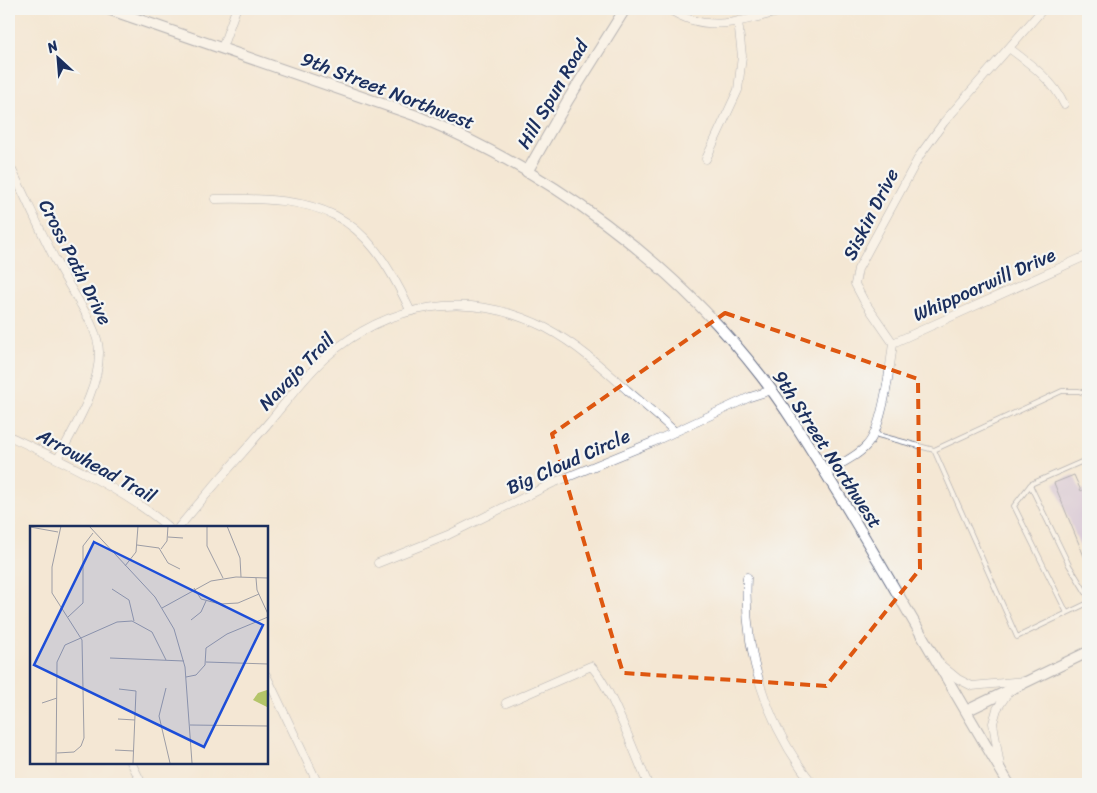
<svg xmlns="http://www.w3.org/2000/svg" width="1097" height="793" font-family="Sriracha,sans-serif">
<rect width="100%" height="100%" fill="#f6f6f2"/>
<filter id="ink" filterUnits="userSpaceOnUse"><feTurbulence type="fractalNoise" baseFrequency=".02" numOctaves="2"/><feDisplacementMap in="SourceGraphic" scale="10" xChannelSelector="R" yChannelSelector="G"/><feConvolveMatrix kernelMatrix="1 2 1 2 8 2 1 2 1" color-interpolation-filters="sRGB"/></filter>
<filter id="wash" filterUnits="userSpaceOnUse"><feTurbulence type="fractalNoise" baseFrequency=".0096" numOctaves="4" result="noise"/><feDisplacementMap in="SourceGraphic" scale="20" xChannelSelector="R" yChannelSelector="G"/><feGaussianBlur stdDeviation="1.12" result="paint"/><feColorMatrix in="noise" values="0 0 0 0 0 0 0 0 0 0 0 0 0 0 0 0 0 1.4 0 .05"/><feComposite in="paint" operator="in"/></filter>
<g filter="url(#wash)">
<rect width="100%" height="100%" fill="#f4e7d4"/>
<g id="blocks">
<path fill="#b5a2db" d="M1074 475 1081 491 1088 487V566L1054 483Z"/>
</g>
</g>
<g filter="url(#ink)">
<use href="#blocks" fill-opacity="0" stroke="#676f87" stroke-width="1"/>
<g fill="none" stroke-linecap="round" stroke-linejoin="round">
<g stroke="#676f87" stroke-width="5.5">
<path id="service" d="M874 434 934 450 1017 637 1088 603
M934 450 1062 391H1079L1088 395
M1030 485 1069 565 1088 596
M1067 613 1014 506 1031 484 1088 459"/>
</g>
<g stroke="#676f87" stroke-width="9">
<path id="minor" d="M669 9C708 36 748 19 790 9
M222 48 236 9
M1009 48C1029 63 1054 81 1064 104
M706 159 738 90 742 56 738 21
M9 164C26 198 41 233 59 267 70 290 100 328 99 353 99 390 74 427 58 459
M215 199C322 197 363 208 410 310
M893 343 1088 255
M9 436C58 459 127 491 168 527
M825 473C839 464 857 457 867 445 883 428 890 367 893 343L864 301 855 284 858 269 920 155 944 122 1043 9
M179 527C209 491 240 456 270 421 288 400 305 376 325 358 389 302 469 289 546 328 576 344 602 367 627 390 643 404 660 417 675 432
M378 563 448 535 553 483 653 442 750 397 772 390
M747 577C743 652 766 725 813 784
M941 665 958 679 972 686 1025 681
M266 675 318 784
M506 703 591 666C611 686 635 755 648 784
M131 762 142 784
M1000 766 993 723 997 709 1009 691"/>
</g>
<g stroke="#676f87" stroke-width="12">
<path id="tertiary" d="M108 9 417 116C551 172 672 261 761 376 792 416 817 460 844 503 900 596 953 691 1009 784
M527 172 568 100 625 9
M966 711 1088 652"/>
</g>
<use href="#service" stroke="#fff" stroke-width="4"/>
<use href="#minor" stroke="#fff" stroke-width="8"/>
<use href="#tertiary" stroke="#fff" stroke-width="10"/>
</g>
</g>
<path d="M0 0H1097V793H0ZM725 313 918 379 920 569 826 686 623 673 552 434Z" fill="#f4e7d4" fill-opacity=".55" fill-rule="evenodd"/>
<path fill="none" stroke="#de5710" stroke-width="4" stroke-dasharray="10 6" stroke-linejoin="round" d="M725 313 918 379 920 569 826 686 623 673 552 434Z"/>
<g text-anchor="middle" stroke-width="4.5" stroke-linejoin="round" paint-order="stroke">
<g font-size="19" fill="#1b2f5e" stroke="#f6f6f2">
<text transform="translate(388 90) rotate(21)" y="7">9th Street Northwest</text>
<text transform="translate(552 94) rotate(-60)" y="7">Hill Spun Road</text>
<text transform="translate(870 214) rotate(-63)" y="7">Siskin Drive</text>
<text transform="translate(76 262) rotate(63)" y="7">Cross Path Drive</text>
<text transform="translate(984 284) rotate(-24)" y="7">Whippoorwill Drive</text>
<text transform="translate(296 371) rotate(-46)" y="7">Navajo Trail</text>
<text transform="translate(828 449) rotate(57)" y="7">9th Street Northwest</text>
<text transform="translate(568 461) rotate(-24)" y="7">Big Cloud Circle</text>
<text transform="translate(97 465) rotate(29)" y="7">Arrowhead Trail</text>
</g>
</g>
<g transform="translate(30 526)">
<rect width="238" height="238" fill="#f4e7d4"/>
<path d="M237 164V181L223 174 228 167Z" fill="#b4c569"/>
<path fill="none" stroke="#9d9da5" stroke-width="1" d="M59 0 125 71 144 103 155 141 162 237M177 0V20L193 52M197 0 210 32 211 51M0 1 28 6M138 11 153 12M107 19 129 22 138 37 150 43M131 23 137 15 138 0M95 40 106 26 108 0M226 52 227 64 238 88M164 62 171 73 190 78 208 77 229 68M82 63 99 74 104 95M132 82 181 55 206 51 238 52M38 91 53 77V20L63 7M161 94 171 86 176 75M80 132 154 135M176 136 238 138M156 151 166 149 175 139 176 122 197 108 238 91M136 162 129 190 140 237M89 163 106 165 103 237M12 177 27 172M88 193 105 194M160 199 238 200M85 224 104 225M27 227 44 226 51 220 54 212 52 114 22 67V41L31 0M26 237 27 136 35 119 87 96 102 95 122 106 136 134"/>
<path fill="#1d4ed8" fill-opacity="0.15" stroke="#1d4ed8" stroke-width="2.5" d="M64 16 233 99 174 221 4 139Z"/>
<rect width="238" height="238" fill="none" stroke="#1b2f5e" stroke-width="2.5"/>
</g>
<rect width="1097" height="793" fill="none" stroke="#f6f6f2" stroke-width="30"/>
<g transform="translate(58 58) rotate(334)" stroke="#f6f6f2" stroke-width="4" paint-order="stroke">
<path d="M0-4L9 19L0 12L-9 19Z" fill="#1b2f5e"/>
<text y="-8" font-size="14" font-weight="bold" text-anchor="middle" fill="#1b2f5e">N</text>
</g>
</svg>
